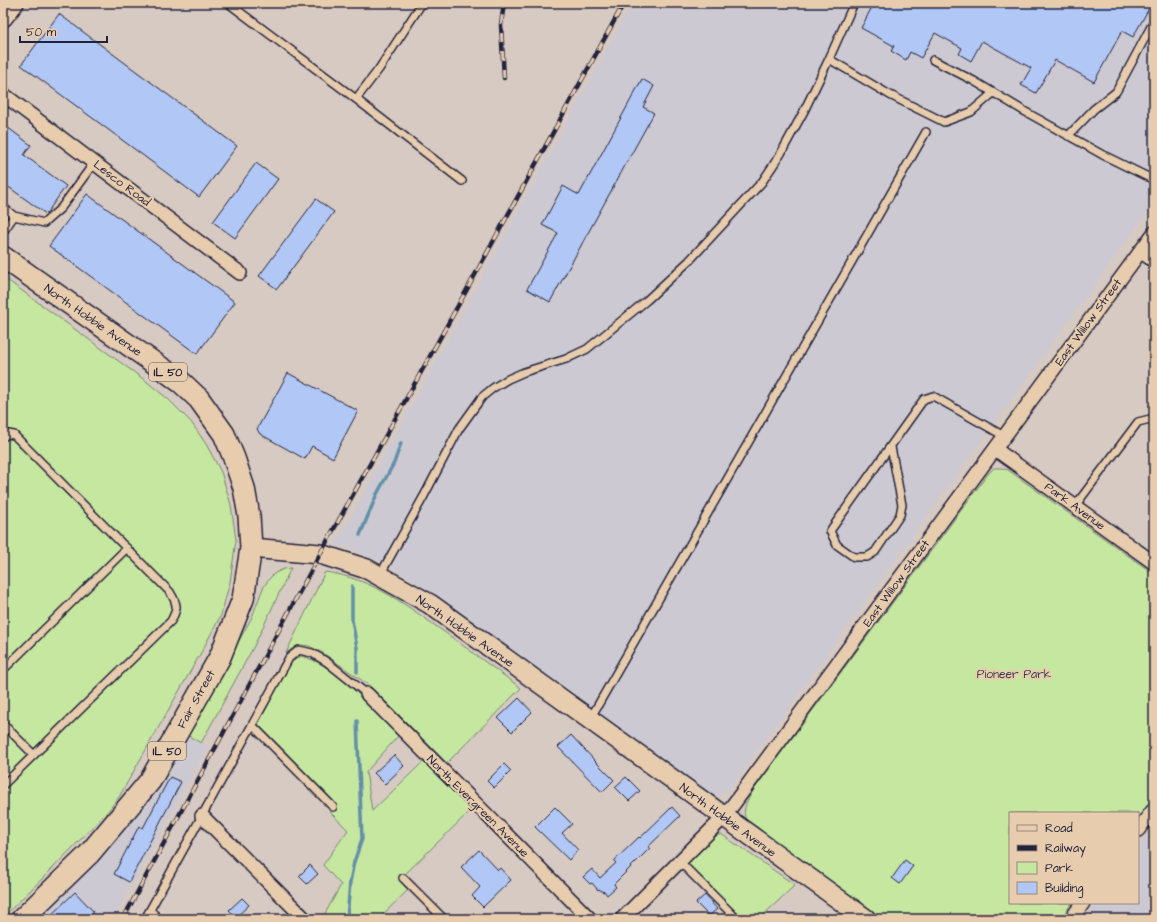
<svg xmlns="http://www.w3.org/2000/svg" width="1157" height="922" font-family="'Architects Daughter',sans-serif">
<rect width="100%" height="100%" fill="#d7cac3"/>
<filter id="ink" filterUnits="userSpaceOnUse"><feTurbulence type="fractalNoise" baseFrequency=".025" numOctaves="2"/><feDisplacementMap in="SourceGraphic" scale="8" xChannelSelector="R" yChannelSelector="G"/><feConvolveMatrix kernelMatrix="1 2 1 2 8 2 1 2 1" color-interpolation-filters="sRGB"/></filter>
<g filter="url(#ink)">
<path fill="#ccc9d2" d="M632 3H1154V203L731 787 724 793 715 796 706 793 410 578 381 562 349 548 335 545Z
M187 735 208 747 113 919H34L121 833 138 813 149 797Z
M1154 825V919H1084L1096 903H1138V847Z"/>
<path fill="#c6e7a0" stroke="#74846e" d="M3 277 146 381 168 399 191 422 206 444 221 472 231 505 236 540 230 582 221 615 203 649 119 797 108 811 49 872 3 917Z
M994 468H1001L1008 470 1154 574V797L1138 818V813H1010V903H1072L1060 919H879L748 825C740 810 747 801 755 788L988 474Z
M291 568 254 646 201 743 187 735 252 617 263 588 269 579 275 573 284 569Z
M325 572C372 578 409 607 447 634 472 652 496 670 521 688L447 763 370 686 323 653 309 646 302 645 295 647 286 653Z
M301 656C334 663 375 711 398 736L366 772 372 811 423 762 471 810 399 880 408 890 378 919H322L341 885 323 865 348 830 329 811 334 801 258 724 290 663Z
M721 834 795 885 759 919H743L687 864 712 838Z"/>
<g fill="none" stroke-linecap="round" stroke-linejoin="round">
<path stroke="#6390a7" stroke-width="3.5" d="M360 535 377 494 394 463 401 443
M352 586V620L357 648V672
M347 919 350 882 354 862 362 839 357 721"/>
</g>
<path fill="#b1c7f5" stroke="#22223b" d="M874 3H1152L1133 37 1122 31 1094 82 1055 60 1036 93 1021 85 1031 68 982 41 971 61 959 54 962 48 935 33 921 58 910 52 906 60 891 51 894 46 861 28Z
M59 14 237 146 199 197 21 65Z
M642 79 654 86 643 107 654 113 550 302 527 289 558 233 542 225 563 186 579 195Z
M3 124 31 145 24 155 66 186 46 214 3 183Z
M256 163 278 179 235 238 213 222Z
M87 194 235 302 197 354 49 246Z
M316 199 334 212 277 289 259 276Z
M288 373 358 411 333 458 312 446 305 459 260 434 257 429Z
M519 698 532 712 512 732 498 718Z
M571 735 595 761 614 780 602 792 558 747Z
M394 755 404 766 385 784 374 773Z
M504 764 511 771 494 788 487 781Z
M170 777 181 782 129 882 114 874 139 826 143 828Z
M626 777 640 791 629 801 615 787Z
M555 807 572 824 562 833 578 850 569 860 535 827Z
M672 807 680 816 648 847 650 848 614 884 616 887 607 895 604 891 603 892 599 889 598 890 592 883 590 884 583 877 592 869 600 878 616 863 614 861 639 837 640 838Z
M479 850 498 870 500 868 511 880 483 907 472 896 480 887 461 867Z
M905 860 913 866 900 884 892 878Z
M310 865 318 874 307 884 299 876Z
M75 892 94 912 87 919H47Z
M705 895 717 909 709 916 696 903Z
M242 898 249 905 236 917 229 910Z"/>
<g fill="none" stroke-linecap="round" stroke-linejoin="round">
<g stroke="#22223b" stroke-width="10">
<path id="service" d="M228 3 356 99 379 69 422 3
M829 59 854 3
M933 60 974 81 1024 111 1103 155 1154 180
M356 99 462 181
M1068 136 1094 109 1116 92 1154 21
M3 207 14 216 3 232
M14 216 44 223 61 208 94 163
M3 437 8 434 14 435 170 592C178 605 178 608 171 621L3 785
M891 447 902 505 900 515 875 552 867 557H854L837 545 830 531 924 399 933 396 1004 436
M1075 506 1138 422 1154 418
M380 575 424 496 459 429 482 397 493 388 508 379 524 372 566 359 587 349 647 300 689 261 762 182 780 155 804 111 829 59 890 95 944 122 971 112 993 93
M3 670 127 548
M590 719 926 132
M3 724 34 755
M252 725 333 807
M679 861 737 919
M403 878 444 919
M150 910 159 919
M145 919 289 658 299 650 312 653 327 662 367 694"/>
</g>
<g stroke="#22223b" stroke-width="16">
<path id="minor" d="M3 94 240 273
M1140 251 1154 261
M995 449 1154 563
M367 694 590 919
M202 816 305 919
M1138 830 1154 809
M622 919 724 817 1154 233
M1071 919 1083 903"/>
</g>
<g stroke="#22223b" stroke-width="22">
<path id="secondary" d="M3 17 14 3
M251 548 320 554 367 569 430 604 866 919"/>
</g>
<g stroke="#22223b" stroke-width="24">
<path id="primary" d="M3 257 163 369 182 383 199 399 224 434 234 458 244 488 249 516 251 548 243 599 220 657 150 781 89 854 22 919"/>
</g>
<use href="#service" stroke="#e7ccae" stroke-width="7"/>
<use href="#minor" stroke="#e7ccae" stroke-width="13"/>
<use href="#secondary" stroke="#e7ccae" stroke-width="19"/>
<use href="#primary" stroke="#e7ccae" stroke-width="21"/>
<g stroke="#22223b" stroke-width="4.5">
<path id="rail" d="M504 78 501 25 504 3
M123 919 320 554 470 284 624 3"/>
</g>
<use href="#rail" stroke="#e7ccae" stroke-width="3" stroke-dasharray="9" stroke-linecap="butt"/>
</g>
</g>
<g text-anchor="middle" stroke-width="4" stroke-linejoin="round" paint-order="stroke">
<g fill="#e7ccae" stroke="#5d555e" stroke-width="1">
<rect x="149" y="363" width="38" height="18" rx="3"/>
<rect x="148" y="742" width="38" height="18" rx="3"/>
</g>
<g font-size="11" font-weight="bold" fill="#22223b">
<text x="168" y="376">IL 50</text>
<text x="167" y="755">IL 50</text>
</g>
<g font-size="12" fill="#22223b" stroke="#e7ccae">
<text transform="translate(122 183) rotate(37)" y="4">Lesco Road</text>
<text transform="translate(93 320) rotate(35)" y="4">North Hobbie Avenue</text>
<text transform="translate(1088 322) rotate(-54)" y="4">East Willow Street</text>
<text transform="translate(1075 506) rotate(36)" y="4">Park Avenue</text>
<text transform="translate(896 583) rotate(-54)" y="4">East Willow Street</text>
<text transform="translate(465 631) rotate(35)" y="4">North Hobbie Avenue</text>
<text transform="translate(196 699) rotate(-61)" y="4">Fair Street</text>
<text transform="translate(478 806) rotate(45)" y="4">North Evergreen Avenue</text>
<text transform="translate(728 820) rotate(36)" y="4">North Hobbie Avenue</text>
</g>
<g font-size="12" fill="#3b404a" stroke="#e7ccae">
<text x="1014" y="678">Pioneer Park</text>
</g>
</g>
<rect width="1157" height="922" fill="none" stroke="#e7ccae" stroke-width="16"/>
<rect x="8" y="8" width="1141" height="906" fill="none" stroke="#22223b" stroke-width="1.5" filter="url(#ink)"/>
<rect x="1009" y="812" width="130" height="92" fill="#e7ccae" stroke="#988880"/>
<rect x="1017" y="825" width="20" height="6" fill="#e7ccae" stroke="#988880"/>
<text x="1045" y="832" font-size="12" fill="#22223b">Road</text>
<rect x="1017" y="845" width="20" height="6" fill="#22223b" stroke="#988880"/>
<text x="1045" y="852" font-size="12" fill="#22223b">Railway</text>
<rect x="1017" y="862" width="20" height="12" fill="#c6e7a0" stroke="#988880"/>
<text x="1045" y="872" font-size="12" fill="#22223b">Park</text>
<rect x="1017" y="882" width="20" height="12" fill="#b1c7f5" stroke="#988880"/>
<text x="1045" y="892" font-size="12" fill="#22223b">Building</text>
<path d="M20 36v6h87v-6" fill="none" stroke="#22223b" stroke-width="2"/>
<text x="26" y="36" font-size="12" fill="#22223b" stroke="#e7ccae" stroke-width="3" paint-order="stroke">50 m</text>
</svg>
